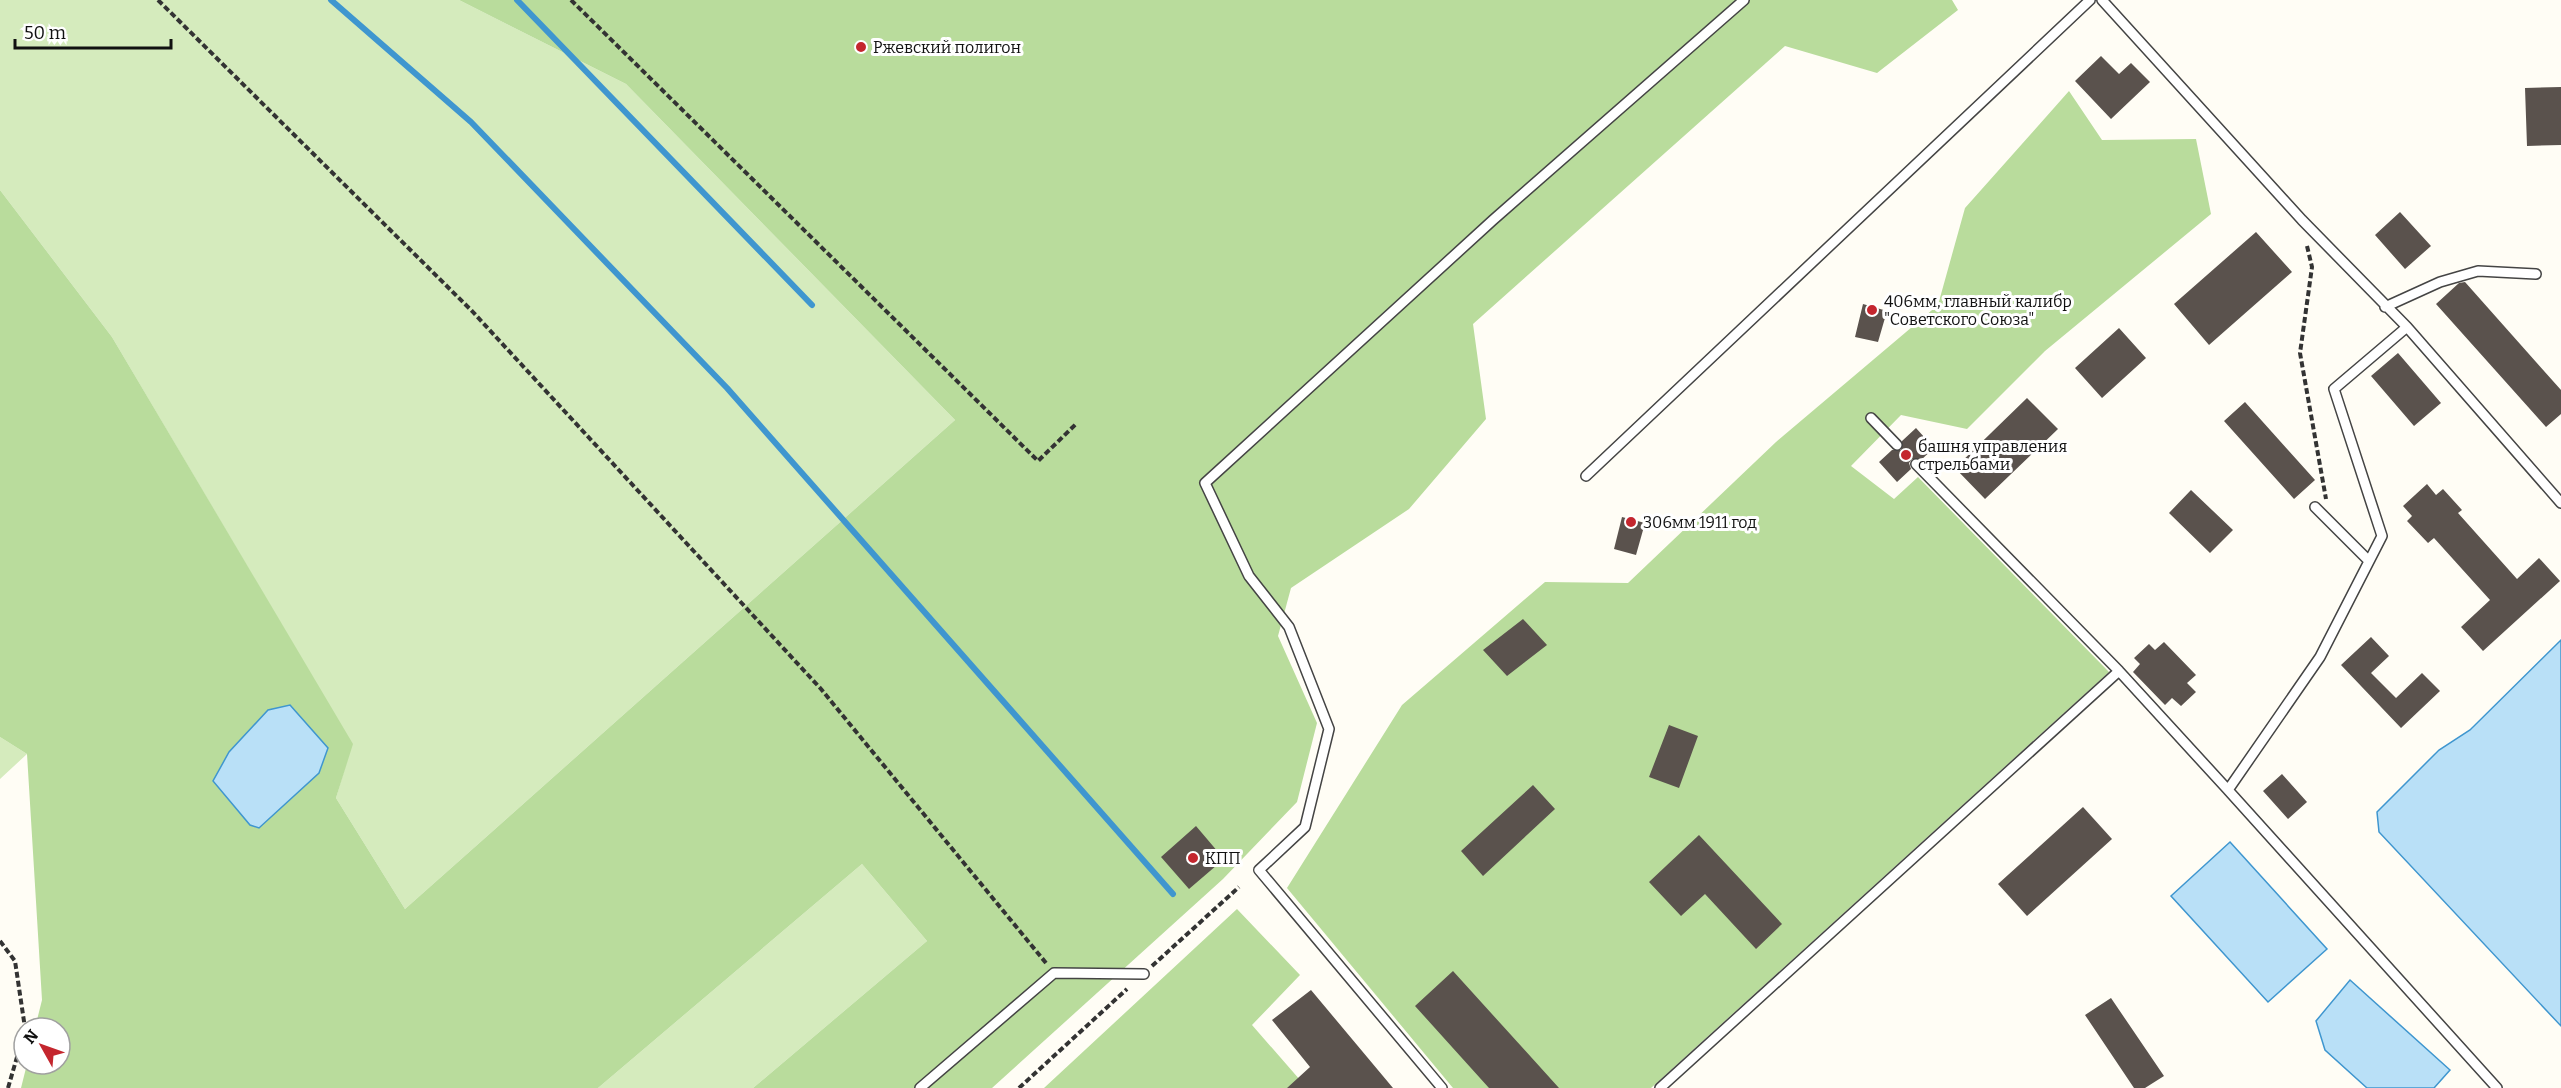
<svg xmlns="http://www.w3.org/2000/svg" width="2561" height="1088" font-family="Bitter,serif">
<rect width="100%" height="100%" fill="#fffdf5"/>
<path fill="#d5ebbd" d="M0 0H459L626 84 955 420 405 909 336 798 352 744 112 337 0 190Z
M0 737 27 754 0 779Z
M862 864 927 941 753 1088H598Z"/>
<path fill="#b9dc9c" d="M459 0H1952L1958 10 1877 73 1785 46 1473 324 1486 419 1409 509 1291 588 1278 636 1317 723 1297 802 1223 879 992 1088H753L927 941 862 864 598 1088H21L27 1064H60V1028H35L42 1000 27 754 0 737V190L112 337 353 744 336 798 405 909 955 420 626 84Z
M2069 91 2102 140 2196 139 2211 214 2045 351 1967 429 1901 415 1851 466 1894 499 1918 477 2109 672 1651 1088H1453L1287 888 1402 705 1545 582 1628 583 1776 442 1938 305 1965 208Z
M1237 909 1300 975 1252 1025 1307 1088H1044Z"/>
<path fill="#b9e0f7" stroke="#3f96cf" stroke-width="1.5" d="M2561 640V1026L2379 832 2377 812 2439 750 2470 730Z
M290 705 328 748 319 773 259 828 250 825 213 781 229 752 268 710Z
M2230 842 2327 949 2268 1002 2171 896Z
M2350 980 2450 1070 2434 1088H2367L2325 1050 2316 1021Z"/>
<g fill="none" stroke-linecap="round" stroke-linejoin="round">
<path stroke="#3f96cf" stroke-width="6" d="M331 0 471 122 727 388 1173 894
M517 0 812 305"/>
</g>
<path fill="#5a524d" d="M2101 56 2119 74 2131 63 2150 82 2111 119 2075 81Z
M2561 87V145L2527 146 2525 88Z
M2400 212 2431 246 2405 269 2375 235Z
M2256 232 2292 272 2209 345 2174 304Z
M2465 282 2561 390V414L2546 427 2436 304 2459 283Z
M1863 304 1887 311 1878 342 1855 337Z
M2119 328 2146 358 2102 398 2075 368Z
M2398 353 2441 403 2414 426 2371 376Z
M2027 398 2058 429 1985 499 1955 468Z
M2245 402 2315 480 2294 499 2224 421Z
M1916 428 1934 448 1921 460 1912 459 1909 463 1911 469 1897 482 1879 462 1892 450H1901L1902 441Z
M2427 484 2436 495 2443 489 2462 510 2458 513 2517 579 2539 558 2560 581 2483 651 2461 627 2490 600 2434 538 2428 543 2407 521 2412 516 2403 506Z
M2191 490 2233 530 2210 553 2169 513Z
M1622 517 1645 523 1636 555 1614 549Z
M1523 619 1547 645 1507 676 1483 650Z
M2371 637 2389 656 2371 673 2396 698 2422 673 2440 691 2401 728 2341 665Z
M2164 642 2196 675 2187 683 2196 692 2181 706 2172 698 2165 705 2133 672 2140 664 2134 658 2149 644 2155 650Z
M1669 725 1698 736 1679 788 1649 777Z
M2282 774 2307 802 2288 819 2263 791Z
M1533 785 1555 809 1483 876 1461 851Z
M2083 807 2112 839 2027 916 1998 884Z
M1196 826 1224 859 1189 889 1161 857Z
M1699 835 1782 924 1756 949 1705 894 1681 916 1649 882Z
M1453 971 1559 1088H1489L1415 1006Z
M1311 990 1393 1088H1287L1310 1067 1272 1020Z
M2111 998 2164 1076 2145 1088H2134L2085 1015Z"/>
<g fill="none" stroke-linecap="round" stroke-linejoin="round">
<g stroke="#444" stroke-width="12">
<path id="service" d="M2102 0 2302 220 2407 327 2334 389 2382 536 2320 657 2228 790 2497 1088
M2385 307 2440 282 2478 271 2536 274
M2407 327 2561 503
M1871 418 1897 445
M1916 464 2119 671 2228 790
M1586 476 2090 0
M2315 507 2369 561
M920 1088 1054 973 1144 974
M1442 1088 1259 870 1305 827 1329 729 1289 627 1249 576 1205 483 1493 220 1744 0
M1660 1088 2119 671"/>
</g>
<path stroke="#333" stroke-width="4" stroke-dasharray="6 3" stroke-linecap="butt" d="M158 0 472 311 821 689 1046 963
M571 0 1038 461 1077 423
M2307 246 2312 267 2300 353 2326 499
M0 941 15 961 25 1028
M1152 966 1239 887
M8 1088 24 1033
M1019 1088 1127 989"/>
<use href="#service" stroke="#fff" stroke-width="9"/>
</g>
<g fill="#c4262e" stroke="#fff" stroke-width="2">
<circle cx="861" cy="47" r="6"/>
<circle cx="1872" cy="310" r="6"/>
<circle cx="1906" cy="455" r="6"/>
<circle cx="1631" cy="522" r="6"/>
<circle cx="1193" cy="858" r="6"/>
</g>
<g text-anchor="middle" stroke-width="6" stroke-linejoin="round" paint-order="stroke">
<g font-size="16" fill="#111" stroke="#fff" text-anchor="start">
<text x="873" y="53">Ржевский полигон</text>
<text x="1884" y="307">406мм, главный калибр<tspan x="1884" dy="18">"Советского Союза"</tspan></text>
<text x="1918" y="452">башня управления<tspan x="1918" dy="18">стрельбами</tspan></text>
<text x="1643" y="528">306мм 1911 год</text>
<text x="1205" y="864">КПП</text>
</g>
</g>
<g transform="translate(42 1046) rotate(310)"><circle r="28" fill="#ffffff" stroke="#a0a0a0" stroke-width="1.5"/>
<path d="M0-4.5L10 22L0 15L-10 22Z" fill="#c4262e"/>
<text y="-9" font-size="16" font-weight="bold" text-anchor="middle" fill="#111111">N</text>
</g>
<path d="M15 39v9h156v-9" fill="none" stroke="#111111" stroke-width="3"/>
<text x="24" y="39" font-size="18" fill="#111111" stroke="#ffffff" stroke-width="4.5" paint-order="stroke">50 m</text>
</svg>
